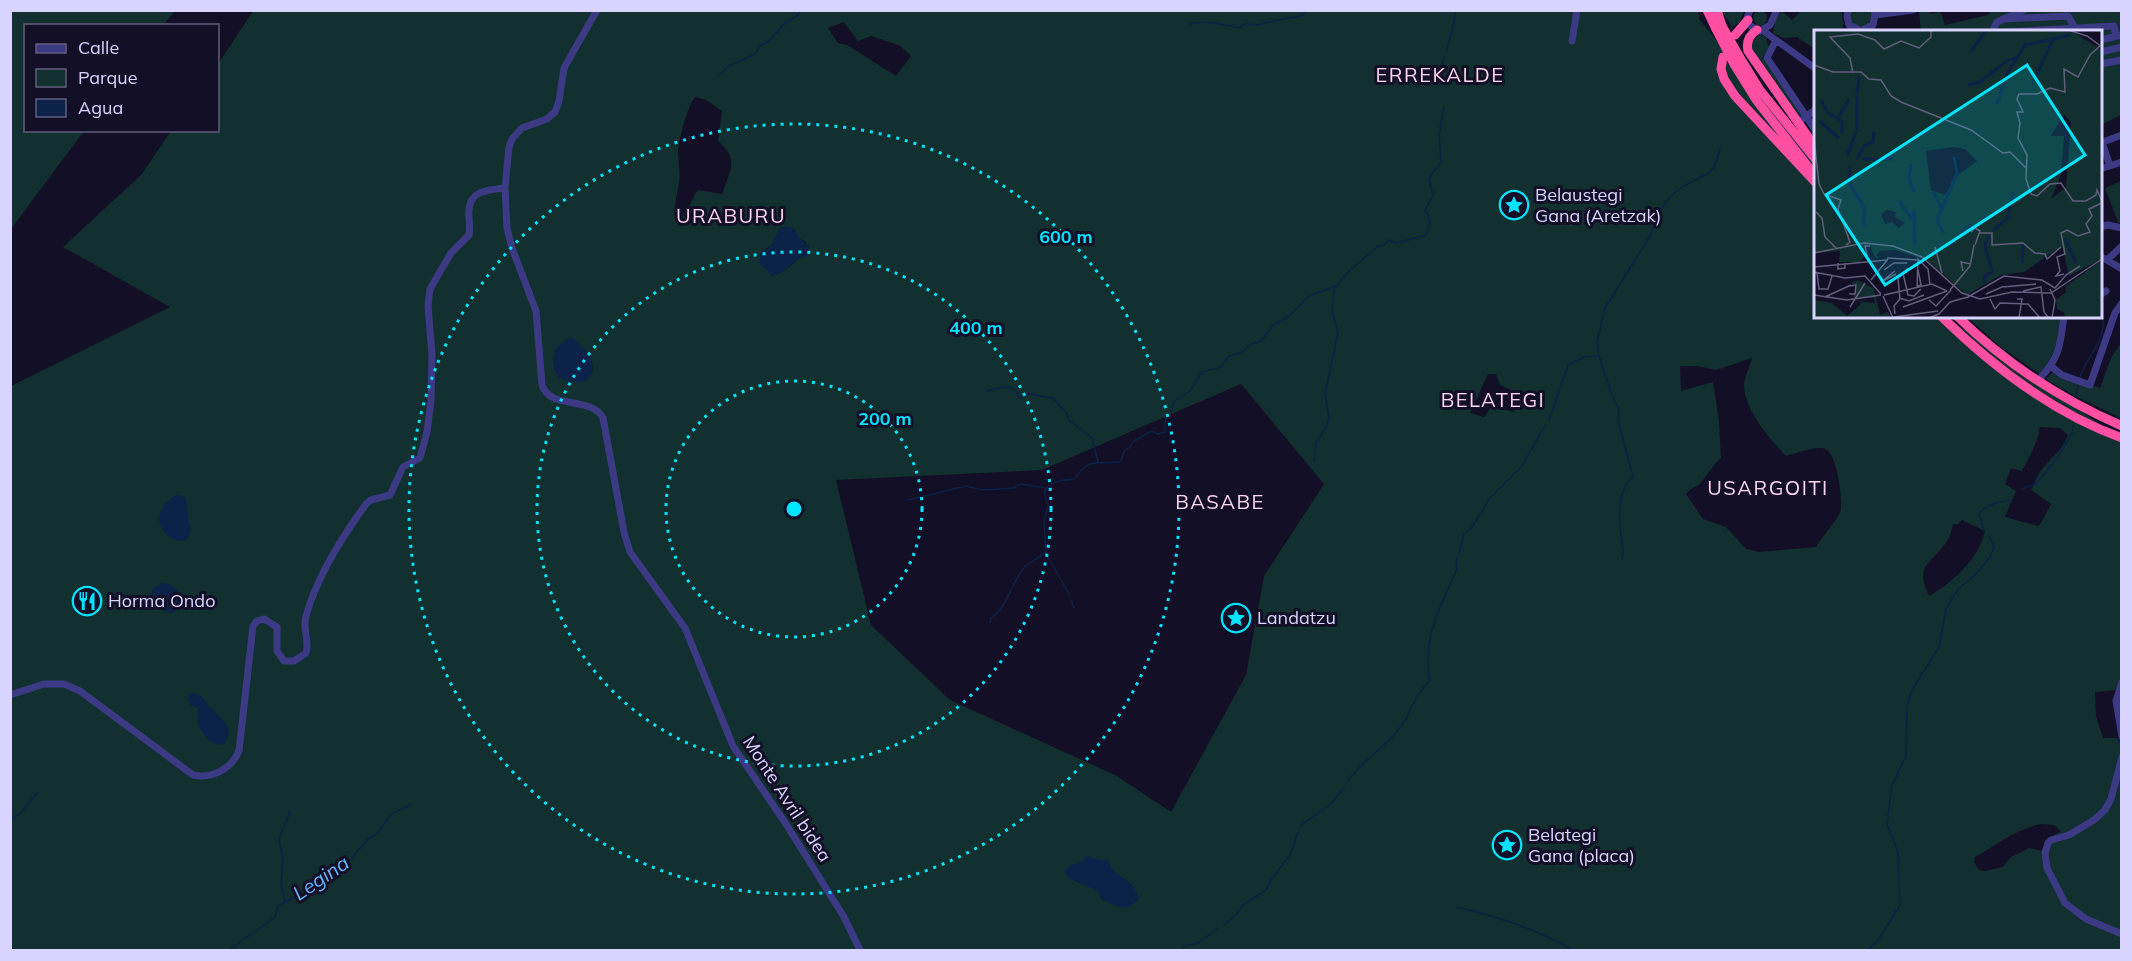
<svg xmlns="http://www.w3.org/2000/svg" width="2132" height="961" font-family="Mulish,sans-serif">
<rect width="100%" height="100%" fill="#130f26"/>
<path fill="#12302f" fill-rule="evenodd" d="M11 10 175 11 163 25 26 26V130L84 131 11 229Z
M1871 10 1872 22 1863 29 1851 24V11Z
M253 11H1699V19L1815 163 1816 316 1947 317 2121 439V721L2116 690 2095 692 2096 716 2103 738H2117L2121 745V950H11V386L170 307 63 247 141 175 171 131 218 130V64ZM844 22 858 41 871 36 899 45 911 56 896 76 847 45 838 43 828 28ZM695 97 706 100 722 111 718 141C740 161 730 169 722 194L698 190C691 198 690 212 680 217L675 214C674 203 678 192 679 181 681 171 678 162 678 152 679 140 687 106 695 97ZM780 228 806 242C798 262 793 267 772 276L769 271 765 249 771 246ZM1752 358C1750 367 1744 377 1744 386 1744 409 1771 441 1786 456 1795 454 1820 444 1827 450 1837 457 1844 502 1840 513 1839 517 1820 540 1816 547L1759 552 1746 549 1726 527 1703 519 1686 494C1689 490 1693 488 1698 485 1707 477 1712 465 1721 458L1719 421 1713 382 1681 391 1680 366H1697L1716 370ZM1488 374H1496L1500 385 1513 391 1514 412 1492 406 1484 417 1470 413ZM1241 384 1324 484 1264 576 1246 675 1171 812 1117 776 950 700 871 625 836 480 1042 470ZM2040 427 2060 428 2068 435C2062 451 2049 459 2040 472 2036 477 2035 484 2031 490L2051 504 2041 523 2038 526 2005 517 2016 491 2005 484 2011 468 2022 471C2030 457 2037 443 2040 427ZM1962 520 1985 531C1979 559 1953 582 1929 596 1913 563 1934 563 1949 538 1951 534 1952 528 1953 524H1958ZM2041 824 2054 825 2061 831 2049 838 2041 851 2029 848 2011 857 2003 867 1985 871 1979 870 1974 862 1975 857C1997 845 2015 829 2041 824Z
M1722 11H1744L1739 23 1732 27Z
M1782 11 1792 20 1799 13 1797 11H1842L1843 26 1839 31 1816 32 1815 49 1797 37 1783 38 1773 33 1775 20Z
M1930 11 1931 14 1938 12 1941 13 1945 25 1988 15 1991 11H2121V115L2101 125 2100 32 1991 31 1999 24 1984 31H1921L1919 12Z
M1753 18a7 7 0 1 1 14 0a7 7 0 1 1-14 0Z
M1760 34 1767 38V42L1770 47 1759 62 1750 49 1751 42Z
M1765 57 1805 113 1799 118 1758 63Z
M2121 181H2122L2121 223 2118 222 2105 188Z
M1967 317H2061L2056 348 2041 375 2001 347Z
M2121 343V418L2073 395 2046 379 2054 371 2100 388 2111 358Z"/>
<path fill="#0c2248" d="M787 227 795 229 798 236 809 246 807 256C793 258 788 273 772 276 765 264 758 271 760 254L771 246 780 228Z
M569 338C582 340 601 366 589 378 586 381 581 382 576 382 558 384 549 368 555 351 557 345 564 342 569 338Z
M176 495 183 496C190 505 186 513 189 522 200 564 128 526 176 495Z
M162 583 172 585 182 595 181 604 173 613C162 613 156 605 151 596L152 589Z
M191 693C202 694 203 699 210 707 219 718 237 727 224 744 214 748 201 734 198 723 197 718 199 714 197 708L191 705 187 699Z
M1088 856 1099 860H1108C1111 864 1111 870 1116 873 1126 881 1137 884 1138 900L1129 907H1119L1102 900 1096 890 1068 878 1065 871C1072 861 1076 866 1082 861 1084 860 1085 857 1088 856Z"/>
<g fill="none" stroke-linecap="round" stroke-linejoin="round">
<path stroke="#0c2248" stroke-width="1.5" d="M1189 24C1206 20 1222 24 1239 28L1244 24 1258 25 1277 20 1301 16 1307 10
M1447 52C1448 38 1456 26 1455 10
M719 75 729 66 755 54 760 46 769 41 786 22 797 16 801 10
M1442 76 1441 66 1445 56
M2080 377C2088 353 2112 336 2100 308
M986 391C997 389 1008 382 1018 393V396L1021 398 1029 394 1053 398 1067 414 1069 420 1092 438 1098 462
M2076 396 2078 385
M1549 420 1568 365 1584 357 1598 356
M1314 462 1316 443 1327 426 1329 418 1325 394 1338 333 1332 311 1334 287
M2022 489 2037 483 2057 458 2073 432V424
M908 500 966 486 984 490 1013 488 1021 484 1046 488
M1984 530 1979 514C1988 503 1999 502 2012 500
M1467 532 1472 527 1490 498 1522 466 1545 425
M1046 553 1069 594
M1459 554 1464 534
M1622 559C1625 551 1622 544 1621 536 1619 518 1617 489 1633 477L1618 421 1619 410 1611 393 1599 356 1597 342 1605 308 1650 236 1659 212 1670 197 1680 188 1709 173 1714 167 1721 146
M1071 600 1074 608
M990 623 991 618C1009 606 1011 581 1026 566 1031 561 1040 557 1046 552L1044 521 1048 505 1044 492C1051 480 1062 481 1074 479 1092 456 1093 465 1119 462L1122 459 1124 451 1130 447 1133 442 1151 431 1158 434 1165 432V421L1175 401 1190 391 1202 372 1221 367 1228 357 1244 351 1251 344 1261 341 1273 325 1288 317 1309 296 1336 286 1349 271 1378 246 1384 245 1389 240 1397 243 1426 235C1431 225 1431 219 1425 210L1433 196 1429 178 1441 162 1439 134 1444 107
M1347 782C1361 763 1379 751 1394 735 1410 719 1413 695 1430 681 1421 638 1441 607 1457 569L1456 565 1457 558
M10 819 20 814 38 792
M1300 826 1332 803 1344 787
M285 902 281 883 283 858 279 840 290 811
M1457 907C1496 916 1537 929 1572 950
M1224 925 1236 915 1243 905 1265 891 1270 882 1291 853 1298 832
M1182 947 1198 943 1217 929
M229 950 275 917 278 906 322 882 342 864 349 861 369 838 377 834 391 814 412 804
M1868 950 1879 939 1900 905 1898 853 1887 823 1892 785 1906 756 1907 706 1912 690 1939 647 1946 609 1958 589 1976 574 1990 557 1994 547 1989 536"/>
<path stroke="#3d3a85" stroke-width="7" d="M597 10 564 68 559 101 555 112 547 119 522 128 512 139 509 147 505 188 507 228 512 248 536 311 542 385C551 411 590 395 603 418L624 532 630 552 685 628 733 746 786 824 844 917 860 950
M1750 10 1747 18 1749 25 1760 31 1770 25 1777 10
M1848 10 1847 16 1849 25 1861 31 1873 25 1875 15 1874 10
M1875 15 1913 10
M2003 19 2068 16 2075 28
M1762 30 1816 69
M1992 32 1997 22 2024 10
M2006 32 2114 26 2116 36
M2100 40 2122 35
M1572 41 1577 10
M1775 42 1767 58 1816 131
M2100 52 2122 47
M2100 64 2122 60
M1803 119 1816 109
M2102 142 2110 166
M2100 143 2122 135
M2100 169 2122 162
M2100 227 2108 225 2122 228
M2100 256 2122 269
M2107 260 2122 246
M2100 295 2106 291
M2052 367 2062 375 2090 385 2115 313 2122 303
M2042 376C2061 355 2060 343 2064 316
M2122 682 2116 701 2122 737
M10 695 44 684H64L80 691 193 775C213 779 231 769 239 751L253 626 257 621 264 619 277 627V651L284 661H294L306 653C310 641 302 629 306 616 317 576 342 537 366 504L371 500 390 495 403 467 420 458 427 432 431 401 432 355 428 306 430 289 451 253 469 235C471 226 468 219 469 210 470 190 490 190 505 188
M2122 757 2111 799 2105 810 2094 820 2069 835 2051 840 2048 843 2045 853 2047 868 2065 903 2086 919 2122 934"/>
<path stroke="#ff4fa3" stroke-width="9" d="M1707 10 1716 29
M1717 10 1722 26
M1757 30C1749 35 1746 42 1748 51L1816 148
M1735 35 1748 20
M1739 56 1760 90 1816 160
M1723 57 1721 69 1724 79 1735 96 1816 183
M1734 64 1757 101 1810 169
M1941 316C1993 367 2053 413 2122 438
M1957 316C2005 363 2060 399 2122 426"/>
<path stroke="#ff4fa3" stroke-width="9" d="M1722 26 1739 56
M1716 29 1734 64"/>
</g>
<g fill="none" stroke="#00e5ff" stroke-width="3" stroke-dasharray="3 6">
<circle cx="794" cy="509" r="128"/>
<circle cx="794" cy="509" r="257"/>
<circle cx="794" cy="509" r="385"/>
</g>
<defs>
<g id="sight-ring" transform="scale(1.5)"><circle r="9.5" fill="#130f26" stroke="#00e5ff" stroke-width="1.5"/><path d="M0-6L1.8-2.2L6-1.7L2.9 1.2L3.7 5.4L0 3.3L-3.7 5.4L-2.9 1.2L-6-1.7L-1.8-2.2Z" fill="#00e5ff"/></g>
<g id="restaurant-ring" transform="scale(1.5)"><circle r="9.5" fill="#130f26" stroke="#00e5ff" stroke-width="1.5"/><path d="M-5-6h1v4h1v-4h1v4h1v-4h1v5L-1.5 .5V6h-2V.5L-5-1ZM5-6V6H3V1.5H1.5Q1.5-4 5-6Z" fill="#00e5ff"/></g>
</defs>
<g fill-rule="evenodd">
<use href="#sight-ring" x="1514" y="205"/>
<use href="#restaurant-ring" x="87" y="601"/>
<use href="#sight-ring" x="1236" y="618"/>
<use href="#sight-ring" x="1507" y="845"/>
</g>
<g text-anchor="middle" stroke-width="6" stroke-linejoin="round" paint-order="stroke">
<g font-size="18" fill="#d9d4ff" stroke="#130f26" text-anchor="start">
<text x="1535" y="201">Belaustegi<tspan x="1535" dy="21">Gana (Aretzak)</tspan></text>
<text x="108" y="607">Horma Ondo</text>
<text x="1257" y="624">Landatzu</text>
<text x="1528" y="841">Belategi<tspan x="1528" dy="21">Gana (placa)</tspan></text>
</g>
<g font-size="18" fill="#d9d4ff" stroke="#130f26">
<text transform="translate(787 799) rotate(57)" y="6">Monte Avril bidea</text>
</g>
<g font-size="20" letter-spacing="1.5" fill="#ffd6f0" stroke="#130f26">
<text x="1440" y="82">ERREKALDE</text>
<text x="731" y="223">URABURU</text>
<text x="1493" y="407">BELATEGI</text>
<text x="1768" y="495">USARGOITI</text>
<text x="1220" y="509">BASABE</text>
</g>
<g font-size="20" font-style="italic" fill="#62b6ff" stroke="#130f26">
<text transform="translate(321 878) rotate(-34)" y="7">Legina</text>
</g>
</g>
<g transform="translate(1814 30)">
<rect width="288" height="288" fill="#130f26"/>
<path d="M0 0H238L259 2 288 20V229L255 246 248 216 210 242 187 245 153 265 113 230 81 220 66 221 62 225 65 228H61L56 215 50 217 51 227 46 232H25L26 221 0 223ZM250 84 257 92 252 157 237 169 247 145 250 106H237ZM139 117 151 119 163 131 145 144 131 165 117 160 112 121ZM73 180 82 182 81 187 91 193 85 198 78 192 71 194 67 184ZM288 230V288H251L250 282 243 279 242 270 252 262 251 257ZM44 250 60 259 66 285 74 282 77 288H0V270L18 273 33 286 48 273 43 271 61 273 60 268 39 267 43 255 37 253Z" fill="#12302f" fill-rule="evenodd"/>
<path fill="none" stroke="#0c2248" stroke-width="3" d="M157 21 173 0M219 53 239 9M154 55 166 52 194 30 202 28M43 65 45 47M7 70 14 83 28 91V103M183 74 193 44 211 15 257 5M25 86 35 69M5 91 25 108M43 100V66M33 126 42 102M43 129 50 116 59 112 60 102M48 129H79M97 134 95 148 100 162M35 137 37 156 49 175 51 196M119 162 128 179M85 171 98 189M100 180 101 216M179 201 194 187 199 162M129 203 123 190 143 143 140 127M251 209 262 233M137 213 158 195M208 233 209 214M170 253 171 246 178 242 171 215 175 206"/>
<path fill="none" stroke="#625e7d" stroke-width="1.5" d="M254 0 273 6 288 17M286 16 276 25 264 47 250 39 251 62 236 58 223 64H205L203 69 209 82H203L206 93 204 108 213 125 212 149 217 164 223 166 236 154 247 153 259 171H272L282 165 283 160 288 171M0 35 19 42H47L55 49 67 50 77 66 87 72 157 100 189 123 196 122 212 138M39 43 36 28 16 7 44 4 61 10 70 19 87 11 105 18 117 7V0M0 108 5 154 10 164 27 170 24 179 36 212 32 215M2 182 8 188 11 207 22 218M157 202 161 198 166 201 161 215M165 203H178V215L209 213 221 223 231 224 233 229 247 217M121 217 128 243M0 223 50 213 79 216 108 227 148 263 166 269 198 262 237 263 288 229M73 228 104 230M54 230 51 216H56M24 233V239L31 238V233M0 237 73 230M70 240 80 233H93M81 241 67 252 82 244M149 241 147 232 157 234M0 242 31 248 51 246 67 264M3 243 5 259H14L18 246M89 243 94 265 100 266 107 259M250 244 242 246 246 241 243 227 251 224 247 203 253 200 264 206 276 202 272 194 278 186 275 179 288 173M57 250 74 229M103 256 107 255 104 240M103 257 104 229 114 239 116 255M236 259 241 270 238 288M136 260 156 236 160 215M209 261 227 257 230 282 235 288M35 264H41L42 255 36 256M172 264 188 257 222 254M0 265 33 270 67 265M70 265 118 254 133 261M69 266 79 288M11 267 37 255M85 268 95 271 110 265M176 269 181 279 186 273 214 274 226 288M203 269H208L205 288M115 270 122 276 137 260M36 277 51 253M89 277 133 261M81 284 80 276 86 269 84 249 94 238M80 287 124 281M114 288 125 284 136 272 154 267 190 246 228 250 241 258 252 245 266 236"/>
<path fill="#00e5ff" fill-opacity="0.15" stroke="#00e5ff" stroke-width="3" d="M213 35 271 125 71 255 12 165Z"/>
<rect width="288" height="288" fill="none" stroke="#d9d4ff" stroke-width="3"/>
</g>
<circle cx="794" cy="509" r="9" fill="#00e5ff" stroke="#130f26" stroke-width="3"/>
<g font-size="18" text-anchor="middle" font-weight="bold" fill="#00e5ff" stroke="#130f26" stroke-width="6" stroke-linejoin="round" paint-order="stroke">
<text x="1066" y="243">600 m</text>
<text x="976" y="334">400 m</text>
<text x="885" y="425">200 m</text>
</g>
<rect width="2132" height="961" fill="none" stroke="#d9d4ff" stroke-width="24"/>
<rect x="24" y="24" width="195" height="108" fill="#130f26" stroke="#625e7d" stroke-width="1.5"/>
<rect x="36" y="44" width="30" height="9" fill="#3d3a85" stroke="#625e7d" stroke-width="1.5"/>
<text x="78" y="54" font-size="18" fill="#d9d4ff">Calle</text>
<rect x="36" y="69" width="30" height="18" fill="#12302f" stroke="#625e7d" stroke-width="1.5"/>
<text x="78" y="84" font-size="18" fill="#d9d4ff">Parque</text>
<rect x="36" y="99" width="30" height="18" fill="#0c2248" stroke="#625e7d" stroke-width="1.5"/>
<text x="78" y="114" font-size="18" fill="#d9d4ff">Agua</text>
</svg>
